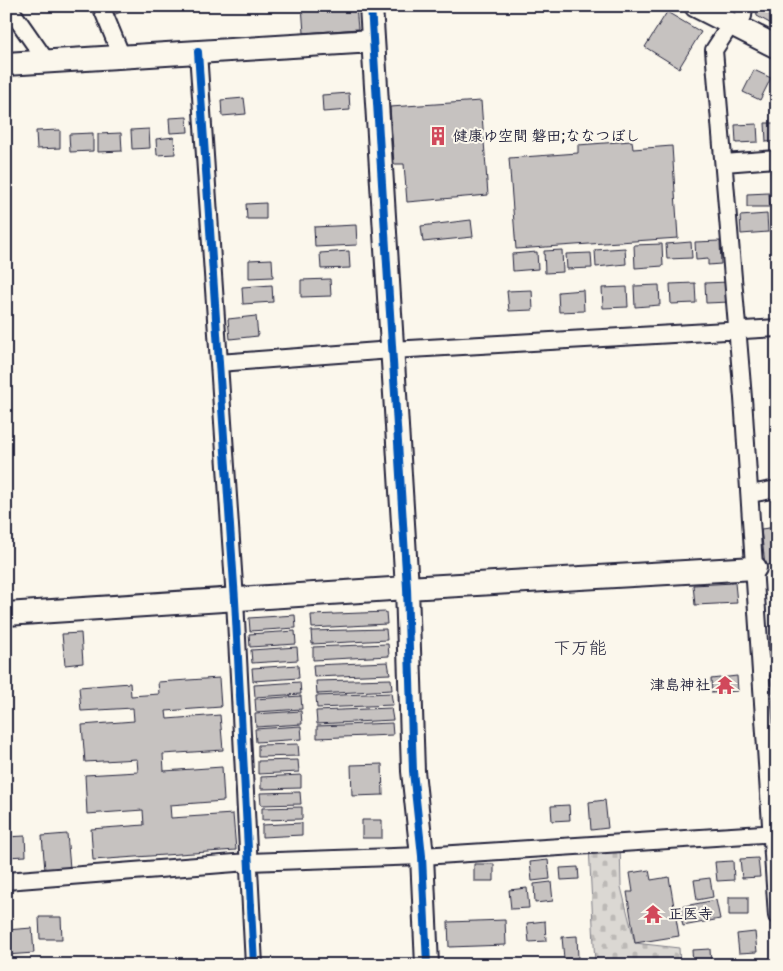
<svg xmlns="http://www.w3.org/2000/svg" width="783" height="971" font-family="Delius,'Klee One',sans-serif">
<defs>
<pattern id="cemetery-stones" width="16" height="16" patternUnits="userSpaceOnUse" patternTransform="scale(1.25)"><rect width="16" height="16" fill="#dbd8d3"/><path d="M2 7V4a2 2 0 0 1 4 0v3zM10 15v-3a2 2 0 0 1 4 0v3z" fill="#bcb9b6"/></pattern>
</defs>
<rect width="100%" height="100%" fill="#fbf7ec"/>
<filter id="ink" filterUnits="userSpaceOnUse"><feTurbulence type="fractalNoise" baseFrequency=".02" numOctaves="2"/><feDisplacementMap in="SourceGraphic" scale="10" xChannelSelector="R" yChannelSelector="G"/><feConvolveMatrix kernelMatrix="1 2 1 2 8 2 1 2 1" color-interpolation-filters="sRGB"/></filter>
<g filter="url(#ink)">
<path fill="url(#cemetery-stones)" stroke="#7e7d87" d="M620 843 621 887 635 943 679 948 680 965H595L589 845Z"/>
<path fill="#c6c2c0" stroke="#22223b" d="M110 6H136L113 15Z
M302 6H356L358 29 304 33Z
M756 6H777V27L757 16Z
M667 12 701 32 679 68 645 47Z
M754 70 771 78 760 100 743 92Z
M349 93 350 110 323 112 322 95Z
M244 98 246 114 222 116 221 100Z
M481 101 488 195 407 202 404 164H394L390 107Z
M187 117 188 132 170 133 169 118Z
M765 123H777V141L766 142Z
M757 124 758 142 736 143 735 125Z
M149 129 150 148 132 149 131 130Z
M60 130V148L37 149 36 131Z
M93 133V151L70 152 69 134Z
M121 133 122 151 98 152V134Z
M174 137 175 154 157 155 156 139Z
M632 141 633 149 672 146 678 238 516 249 509 158 578 153V145Z
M770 163H777V181H771Z
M769 193 770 207H747V194Z
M266 203V219H247L246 204Z
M767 214 768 232 741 234 740 216Z
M471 220 473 237 423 242 421 226Z
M356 225 357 245 315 247 314 227Z
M720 241 721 264 708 265V259L696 260 695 242Z
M691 242 692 258 667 259 666 244Z
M662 244 663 266 635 268 634 245Z
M625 248 626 264 596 267 595 250Z
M562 250 563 272 545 273 544 251Z
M349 251 350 268 321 269 320 253Z
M537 252 538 269 513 271 512 254Z
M591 253 592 268 567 269 566 254Z
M272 259 273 277 249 278V260Z
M330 279 331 296 301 297V280Z
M729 282 730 302 706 303 705 283Z
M695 283 696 303 671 304 670 284Z
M272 285 273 302 243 304 242 287Z
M659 285 660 305 635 307 634 286Z
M627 287 628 307 603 308 602 288Z
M532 290 533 310 509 311 507 291Z
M583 290 584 311 559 312 558 292Z
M256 316 258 336 230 339 228 319Z
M777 527V564L765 565 761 529Z
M735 583 737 603 695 605 693 585Z
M386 612 387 624 312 628 311 615Z
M295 615 296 628 250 631 249 618Z
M386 629 387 640 312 644 311 631Z
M295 631 296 644 250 647 249 634Z
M81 633 83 663 65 665 62 634Z
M388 644 389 656 313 660V647Z
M297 647 298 660 252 663 251 650Z
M388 662 390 674 314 677 313 665Z
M298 665 299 678 253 681 252 668Z
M777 668V692L773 693 771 669Z
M737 676 738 691 712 693 711 679Z
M219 678 221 707 166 711 167 719 220 715 223 750 163 754 164 771 222 767 224 801 170 805 171 818 233 814 236 850 93 860 91 829 144 825 143 810 87 814 85 775 138 772 137 759 85 762 82 725 134 721 133 708 81 711 79 687 130 683 131 696 159 694 158 682Z
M391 679 392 690 317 694 316 681Z
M300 682 301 694 255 697 254 685Z
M391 693 393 705 317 708 316 696Z
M301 696 302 709 256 712 255 699Z
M391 708 393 720 317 724 316 711Z
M301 711 302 724 256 727 255 714Z
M392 723 393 735 317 738V726Z
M301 726 302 739 256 742 255 729Z
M298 744 299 756 258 757V745Z
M298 760 299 772 258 774V761Z
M382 764 383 795 352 796 351 765Z
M301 775V788L261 789V777Z
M300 792 301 804 261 805 260 793Z
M605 800 608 828 591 830 589 802Z
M569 805 570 820 552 821 551 806Z
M302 807V819L262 820V808Z
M362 820H382V838H362Z
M302 823V835L262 837V825Z
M67 834 70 868 45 870 42 836Z
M25 836 26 856 6 857V837Z
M758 858 760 877 742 878 740 859Z
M548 860 550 879 532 881 530 862Z
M733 861 734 880 717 881 715 862Z
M474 864H494V881H474Z
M578 867 579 879 561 880 560 868Z
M649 870 651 880 669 877 679 936 635 943 627 892H633L630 873Z
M710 878 713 897 697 900 694 880Z
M551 882 553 901 535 903 534 884Z
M527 888 529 908 511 909 509 890Z
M729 897H748V915H729Z
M716 900 720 919 683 926 679 907Z
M39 917H61L62 939H40Z
M505 920 506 945 449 947 448 922Z
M545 921 546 941 529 942 527 923Z
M32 928 34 953 6 955V930Z
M755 932 757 952 739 953 737 934Z
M577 936 578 958 564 959 562 937Z
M710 949 711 965H693L692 950Z"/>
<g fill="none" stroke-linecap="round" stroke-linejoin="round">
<g stroke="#22223b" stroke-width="20">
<path id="street" d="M8 6 47 62
M101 6 122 57
M731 24 714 50 743 398 777 916
M736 27 743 16 744 6
M198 52 235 600 254 965
M724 163 777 159
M219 363 392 350 777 328
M750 494 777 489
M762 668 777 665
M6 881 248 862 422 856 777 833"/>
</g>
<g stroke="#22223b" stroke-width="26">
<path id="secondary" d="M371 6 407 588 413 771 422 856 427 965
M696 6 777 47
M6 64 373 41
M6 614 407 588 755 568"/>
</g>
<use href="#street" stroke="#fbf7ec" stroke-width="16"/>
<use href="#secondary" stroke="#fbf7ec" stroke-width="22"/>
<g stroke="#fbf7ec" stroke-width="11">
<path id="cycleway" d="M371 6 407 588 413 771 422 856 427 965
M198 52 235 600 254 965"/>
</g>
<use href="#cycleway" stroke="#0057b8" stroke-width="8"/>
</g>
</g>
<defs>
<g id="building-bare" transform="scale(1.5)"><path d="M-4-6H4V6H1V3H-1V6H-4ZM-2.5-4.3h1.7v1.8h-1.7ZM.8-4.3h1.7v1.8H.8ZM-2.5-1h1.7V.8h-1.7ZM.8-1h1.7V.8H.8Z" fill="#d1495b" stroke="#fbf7ec" stroke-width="2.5" paint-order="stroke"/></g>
<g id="temple-bare" transform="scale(1.5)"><path d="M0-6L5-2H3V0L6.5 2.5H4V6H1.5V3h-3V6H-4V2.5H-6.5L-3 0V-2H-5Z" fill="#d1495b" stroke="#fbf7ec" stroke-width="2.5" paint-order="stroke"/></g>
</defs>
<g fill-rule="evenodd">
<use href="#building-bare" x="438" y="136"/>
<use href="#temple-bare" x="725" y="685"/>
<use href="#temple-bare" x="653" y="914"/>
</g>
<g text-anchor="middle" stroke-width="4" stroke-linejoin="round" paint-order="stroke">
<g font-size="15" font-weight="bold" fill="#22223b" stroke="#fbf7ec" text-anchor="start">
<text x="453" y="141">健康ゆ空間 磐田;ななつぼし</text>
<text x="710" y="690" text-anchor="end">津島神社</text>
<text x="668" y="919">正医寺</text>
</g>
<g font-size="18" fill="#22223b" stroke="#fbf7ec">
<text x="580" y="654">下万能</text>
</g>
</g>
<rect width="783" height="971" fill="none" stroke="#fbf7ec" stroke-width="25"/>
<rect x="12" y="12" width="758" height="946" fill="none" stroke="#22223b" stroke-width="2" filter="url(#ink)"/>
</svg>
